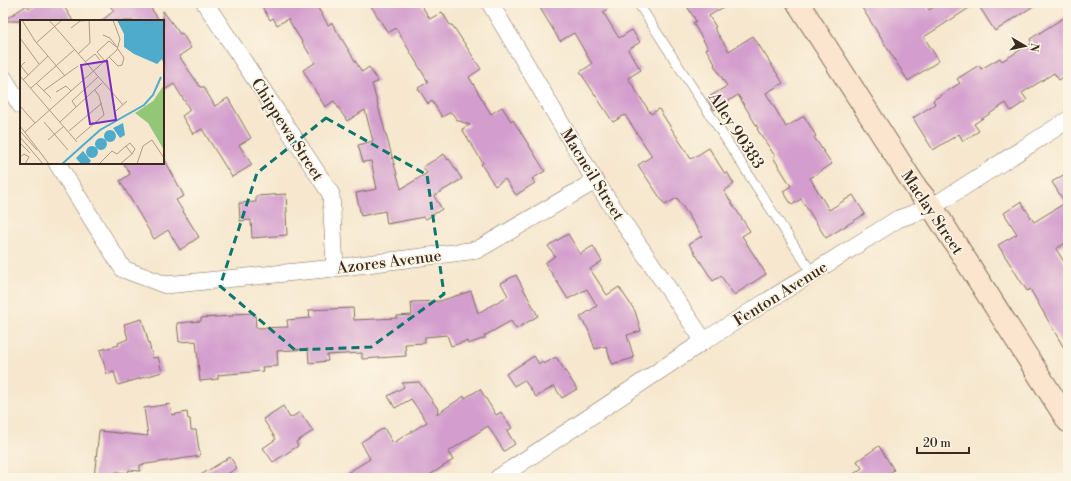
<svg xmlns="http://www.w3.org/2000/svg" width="1071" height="481" font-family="'Libre Bodoni',serif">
<rect width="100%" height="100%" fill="#fcf5e5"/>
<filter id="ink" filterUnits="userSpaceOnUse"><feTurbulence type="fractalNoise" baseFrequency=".025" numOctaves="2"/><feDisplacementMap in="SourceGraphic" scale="8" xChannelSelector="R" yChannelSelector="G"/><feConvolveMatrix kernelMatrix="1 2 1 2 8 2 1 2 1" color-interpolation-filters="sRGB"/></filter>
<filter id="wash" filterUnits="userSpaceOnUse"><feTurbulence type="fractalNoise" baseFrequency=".012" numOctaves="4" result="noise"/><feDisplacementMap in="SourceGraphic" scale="16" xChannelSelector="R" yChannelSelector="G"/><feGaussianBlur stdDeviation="0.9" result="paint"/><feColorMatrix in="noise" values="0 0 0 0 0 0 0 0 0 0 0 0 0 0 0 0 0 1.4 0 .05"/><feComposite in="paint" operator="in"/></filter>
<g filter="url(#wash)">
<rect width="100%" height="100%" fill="#f6e7ce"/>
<g id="blocks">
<path fill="#d39dce" d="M38 3H62L73 21H3L27 5 29 8Z
M108 3H147L160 21H101L114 11Z
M260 3H315L328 25 332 23 362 72 369 67 378 82 372 84 401 189 427 173 423 167 444 154 448 160 449 159 462 179 434 196 442 209 426 219 424 217 387 224 385 211 361 216 356 193 377 189 371 161 363 162 358 145 373 141 365 110 347 121 334 101 325 107 303 70 315 63 288 19 277 25 273 18 270 20Z
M369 3H420L430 19 442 12 450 25H452L457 32 481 69 469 77 491 114 502 107 511 121 513 120 545 171 532 179 535 183 516 195 505 179 495 186 481 164 483 163 462 129 470 125 457 120 451 112 442 117 432 101 428 104 418 88 428 82 396 28 388 33Z
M537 3H617L603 12 619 38 632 30 640 42 628 50 641 70 628 78 651 114 659 109 691 159 709 148 725 174 727 172 734 184 724 191 750 231 742 236 766 274 734 295 721 276 713 281 689 244 702 236 677 198 665 205 638 165 652 156 625 115 613 122 580 72 592 64 574 33 560 41Z
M685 3H730L709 16 716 27 714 28 729 51 753 36 771 64 783 83 766 93 786 127 804 116 816 136 814 137 832 164 810 178 829 210 853 195 865 214 826 238 801 199 792 205 783 191 791 186 773 157 775 156 757 129 758 128 738 95 714 110 707 98 727 86 714 65 715 64 706 49 708 48 693 23 696 21Z
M859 3H925L929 10 940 3H1038L995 31 977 3 924 37 939 61 908 81Z
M163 11 180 34 182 33 191 48 179 56 201 88 203 86 215 106 228 98 251 138 239 145 252 165 232 177 202 129 193 134 182 116 190 110 174 84 163 91Z
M1068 15V74L1059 80 1054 73 1022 93 1027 100 1011 111 1006 103 974 124 979 131 963 141 959 134 933 150 913 118 935 104 933 100 960 83 957 79 979 65 981 69 1000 58 1002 61 1032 43 1030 39Z
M163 158H164L184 196 176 200 199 237 180 250 168 230 154 239 120 181 130 174 123 163H163Z
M1068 172V241L1056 249 1068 268V355L1030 289 1027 291 998 245 1017 234 1004 213 1021 202 1034 222 1065 203 1052 182Z
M286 194 287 212H286L287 235 252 238 251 220 240 221 239 203 256 202V196Z
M568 234 580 254 593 246 602 261 590 269 607 295 619 287 635 311 641 331 627 335 634 358 612 364 606 346 595 349 588 329 580 317 597 306 587 289 568 299 545 263 555 256 548 246Z
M516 275 538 316 516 329 511 321 484 336 485 338 468 344 467 341 451 346 447 335 425 337V343L405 344 406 356 362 359V353L327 355 328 361 309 363 308 349 277 351 278 366 262 367 263 371 218 375V379L200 381 196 341 179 342 177 323 201 321V318L233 316V314L255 313 256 328 288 327 287 320 310 318 309 310 353 308 354 320 397 318V316L412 315 411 302 440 301 471 291 478 313 508 296 501 283Z
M142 319 153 358 158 357 162 372 118 385 114 372 107 374 100 350 119 345 118 343 128 339 124 324Z
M534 356 539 364 542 361 544 364 556 357 577 389 562 398 554 386 536 397 524 380 514 386 506 374Z
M419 382 438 409 437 414 464 396 465 398 480 389 496 415 501 412 512 428 507 431 515 444 504 451 488 426 448 452 453 460 425 478H339L370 459 361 442 384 428 393 443 427 422 411 399 395 408 388 396 404 387 402 383Z
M170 404 172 415 187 412 188 419H190L191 430H196L200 456 140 465V471L129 470 128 473 116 472 115 478H94L99 431 148 436 144 408Z
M283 406 290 418 300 412 313 431 296 442 298 446 273 462 263 448 276 439 263 419Z
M879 446 894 470 882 478H848L862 468 857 461Z
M230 457 237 468 221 478H196Z"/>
</g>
</g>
<g filter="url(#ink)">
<use href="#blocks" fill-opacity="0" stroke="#7c6c5c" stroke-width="1"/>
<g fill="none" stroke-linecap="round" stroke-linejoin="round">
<g stroke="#7c6c5c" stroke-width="10">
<path id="lane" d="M638 3 812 273"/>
</g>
<g stroke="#7c6c5c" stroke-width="18">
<path id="street" d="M205 3 331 194 335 268
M490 3 595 181 704 341
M3 77 21 106
M57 163 123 269 166 285 335 268 477 250 595 181
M498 478 704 341 898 219 932 207 1068 120"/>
</g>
<g stroke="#7c6c5c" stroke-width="24">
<path id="secondary" d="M798 3 917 189 932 207 1068 421"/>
</g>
<use href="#lane" stroke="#fff" stroke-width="9"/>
<use href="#street" stroke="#fff" stroke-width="17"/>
<use href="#secondary" stroke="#fbe5cf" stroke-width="22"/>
</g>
</g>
<path fill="none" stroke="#0f766e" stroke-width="3" stroke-dasharray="8 5" stroke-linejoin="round" d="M326 118 427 175 444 294 371 347 295 350 220 286 257 173Z"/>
<g text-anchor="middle" stroke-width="3.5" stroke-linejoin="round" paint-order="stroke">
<g font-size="16" fill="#3b2a1e" stroke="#fcf5e5">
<text transform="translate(288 129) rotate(57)" y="6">Chippewa Street</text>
<text transform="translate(737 130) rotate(57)" y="6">Alley 90383</text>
<text transform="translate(593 174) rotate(58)" y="6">Macneil Street</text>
<text transform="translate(933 212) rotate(56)" y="6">Maclay Street</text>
<text transform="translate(389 261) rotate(-7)" y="6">Azores Avenue</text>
<text transform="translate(780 293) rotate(-32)" y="6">Fenton Avenue</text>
</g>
</g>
<g transform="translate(20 20)">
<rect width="144" height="144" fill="#f6e7ce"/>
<path d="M144 65V130L128 103 115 93 133 81Z" fill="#94c677"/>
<path d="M97 0H144V46L142 39 137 44 114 34 104 27V14ZM103 103 105 115 100 118 93 108ZM84 116a6 6 0 1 1 12 0a6 6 0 1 1-12 0ZM75 124a6 6 0 1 1 12 0a6 6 0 1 1-12 0ZM66 132a6 6 0 1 1 12 0a6 6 0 1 1-12 0ZM63 131 71 141 68 144H61L56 138Z" fill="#4eabcc"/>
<path fill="none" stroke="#4eabcc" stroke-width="2" d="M42 144 80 110 124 85 133 75 141 57"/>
<path fill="none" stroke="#ab9b88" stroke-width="1" d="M2 0 15 21 45 56M29 0 103 85M51 8 60 1 74 0M83 15 90 18 97 27M0 18 19 44M16 23 42 0M58 34 70 23 69 0M89 37 98 46 102 45 104 38 98 29M85 41 77 32 89 21 98 28M5 42 1 46 8 55M65 42 75 34 80 40M0 56 57 122M3 60 28 36M16 63 31 78M11 68 54 30M23 71 58 46M36 72 46 66 51 71M0 86 15 103M56 87 52 81 78 57M96 91 107 81M24 102 48 130M40 102 82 63M0 106 29 144M0 111 17 130M49 111 82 83M5 112 97 30 100 19 93 0M0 117 23 144M56 119 84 95 79 76 75 70M28 120 44 106M0 123 10 133M106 126 110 123 115 129 112 134M0 137 4 134 9 137 5 144M79 144 92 131 97 134 106 126 112 134 100 144M117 144 123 126 132 120 144 138"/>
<path fill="#7b2cbf" fill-opacity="0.15" stroke="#7b2cbf" stroke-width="2" d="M87 41 96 100 70 104 61 45Z"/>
<rect width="144" height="144" fill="none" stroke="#3b2a1e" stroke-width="2"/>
</g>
<rect width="1071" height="481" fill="none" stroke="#fcf5e5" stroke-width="16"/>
<g transform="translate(1025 46) rotate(99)" stroke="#fcf5e5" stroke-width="3" paint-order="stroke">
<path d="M0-3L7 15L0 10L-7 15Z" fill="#3b2a1e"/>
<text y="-6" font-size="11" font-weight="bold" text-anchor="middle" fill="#3b2a1e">N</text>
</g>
<path d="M917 447v6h52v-6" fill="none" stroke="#3b2a1e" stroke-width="2"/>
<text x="923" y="447" font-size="12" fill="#3b2a1e" stroke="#fcf5e5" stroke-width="3" paint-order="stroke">20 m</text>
</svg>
